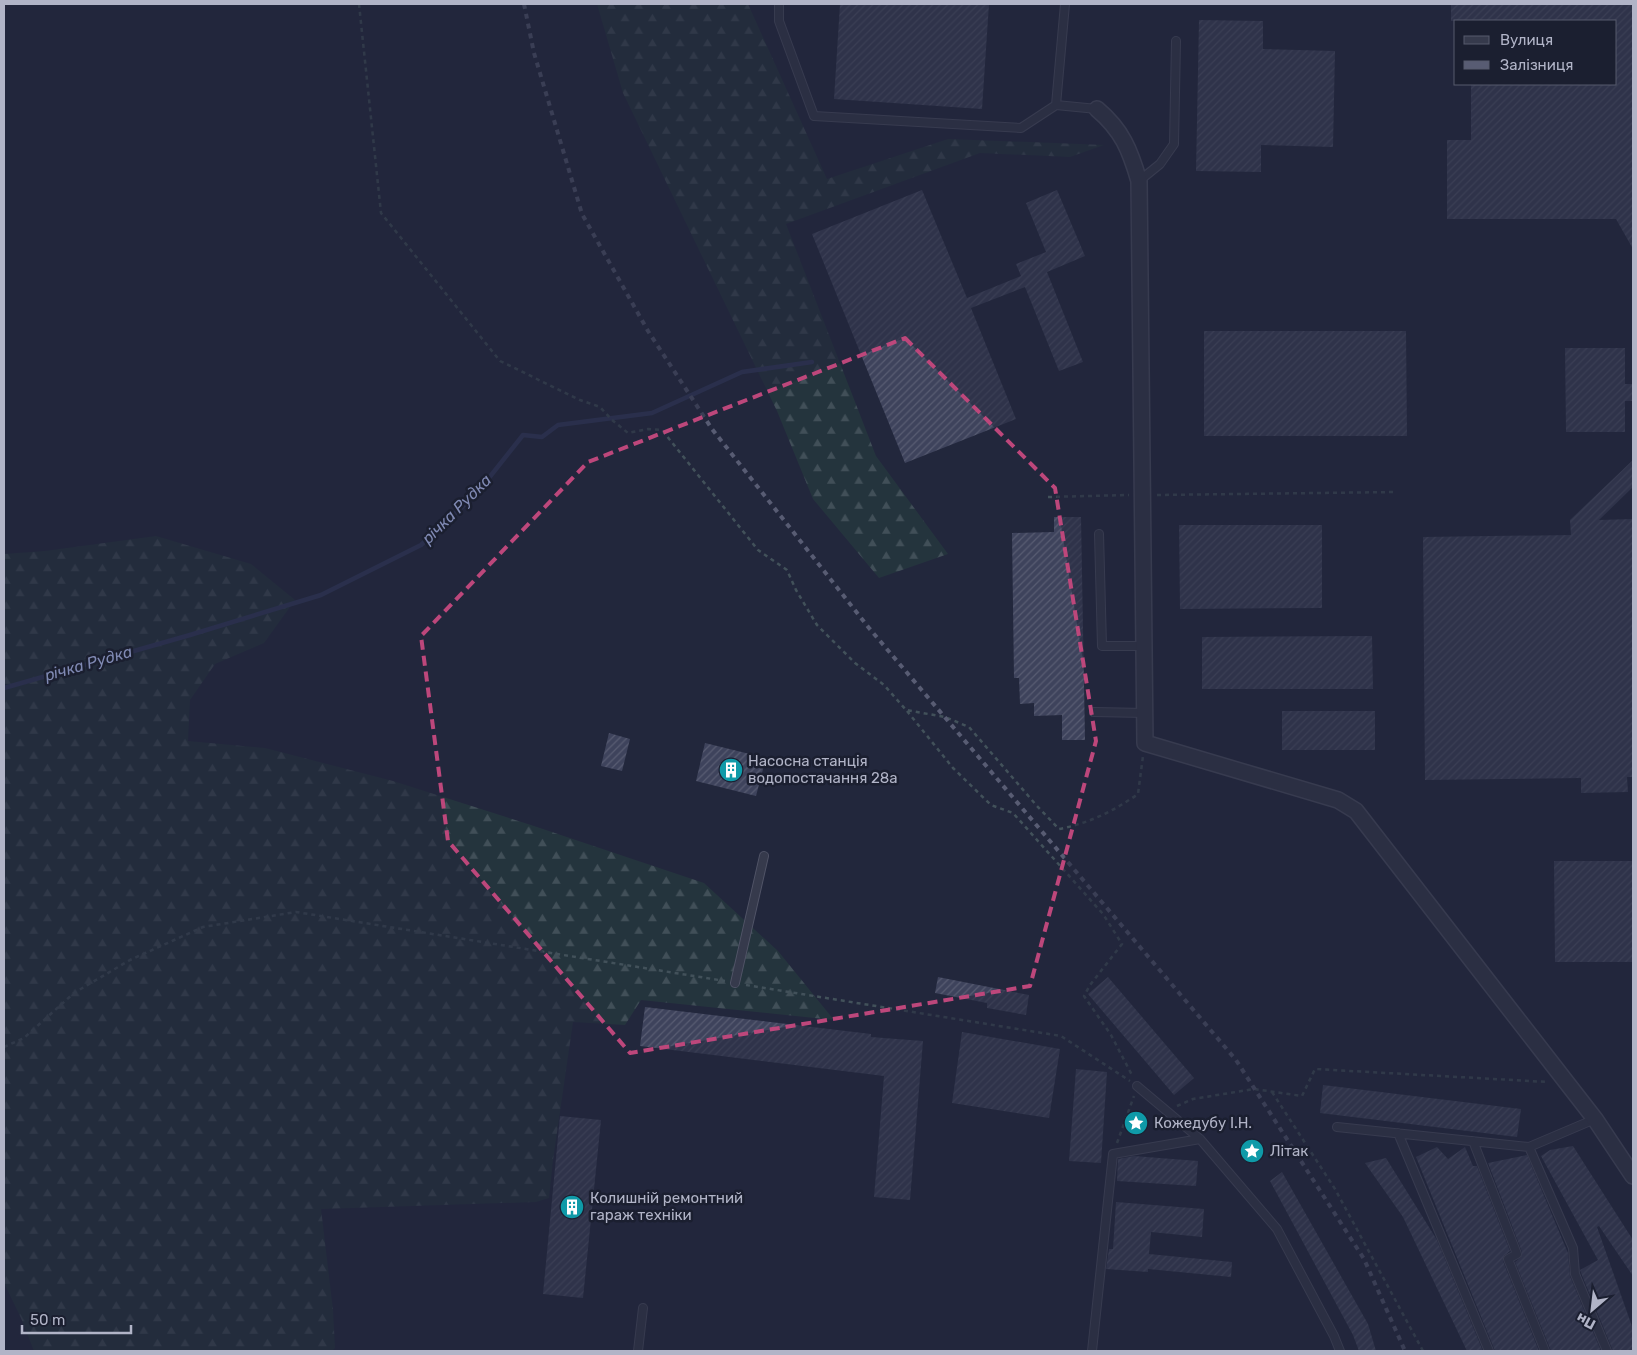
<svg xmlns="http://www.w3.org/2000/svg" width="1637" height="1355" font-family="Rubik,sans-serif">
<defs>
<pattern id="forest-firs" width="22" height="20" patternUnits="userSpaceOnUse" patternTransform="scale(1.25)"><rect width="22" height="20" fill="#24343d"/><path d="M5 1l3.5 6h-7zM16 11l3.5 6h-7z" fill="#414f58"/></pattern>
<pattern id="building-hatch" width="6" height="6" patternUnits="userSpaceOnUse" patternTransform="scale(1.25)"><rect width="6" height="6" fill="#3e435c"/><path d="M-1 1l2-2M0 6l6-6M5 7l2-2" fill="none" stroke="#585c72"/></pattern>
</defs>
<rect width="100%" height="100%" fill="#22273c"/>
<path fill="url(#forest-firs)" d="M597 4H748L827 179 948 139 1104 145 1070 157 980 153 786 224 876 456 948 554 879 578 813 499 777 411 623 93Z
M156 536 251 564 295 600 264 643 215 664 190 700 188 741 265 748 393 781 531 825 704 883 778 951 834 1020 641 1000 625 1025 573 1022 553 1160 549 1198 536 1202 321 1209 333 1310 335 1348 332 1351H34L21 1318 4 1283V554L45 551Z"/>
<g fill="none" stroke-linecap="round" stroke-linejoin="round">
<path stroke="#333b61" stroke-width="4.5" d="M4 688 190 635 321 595 421 545 477 493 523 435 542 437 558 425 652 413 742 372 812 362"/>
</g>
<path fill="url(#building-hatch)" d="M840 4H989L982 109 834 99Z
M1451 4H1633V249L1616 219H1447V140H1471V84H1616V21H1451Z
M1199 20 1263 21V49L1335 51 1333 147 1261 145V172L1196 171Z
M922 190 967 298 1021 276 1016 264 1046 252 1026 203 1057 190 1085 256 1047 272 1083 362 1059 371 1025 287 971 308 1016 419 905 463 812 234Z
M1204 331H1406L1407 436H1204Z
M1565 348H1625V384H1633V401H1625V432H1566Z
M1633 460V487L1599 520 1633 519V777H1627L1628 792 1581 793V778L1425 780 1423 537 1571 535 1570 520Z
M1054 517H1081L1085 740H1062V715L1034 716V703L1020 704 1019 678H1014L1012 533 1054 532Z
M1179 525H1322V608L1180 609Z
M1372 636 1373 689H1202V637Z
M1282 711H1375V750H1282Z
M609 733 630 739 622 771 601 766Z
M705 743 766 758 756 796 696 781Z
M1554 861H1632V962H1555Z
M938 977 1029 995 1026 1015 987 1008V1003L935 993Z
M1108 977 1194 1078 1174 1095 1088 994Z
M645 1007 871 1034V1037L923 1041 910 1200 874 1197 884 1076 640 1046Z
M962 1032 1060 1049 1049 1118 952 1103Z
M1076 1069 1107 1072 1101 1163 1069 1161Z
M1323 1085 1521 1109 1517 1137 1320 1113Z
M560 1116 601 1120 583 1298 543 1294Z
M1573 1146 1633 1240V1276L1599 1226 1597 1227 1633 1329V1351H1613L1581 1273 1580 1270 1598 1260 1541 1156 1550 1150Z
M1437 1147 1448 1159 1465 1147 1473 1166H1477L1510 1251 1504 1256 1503 1261 1539 1351H1495L1416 1157Z
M1527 1155 1568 1253 1570 1276 1601 1351H1551L1515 1262 1521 1257 1522 1252 1488 1163Z
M1134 1156 1198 1161 1196 1186 1117 1181 1118 1159Z
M1386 1158 1437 1240 1483 1351H1467L1403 1217 1365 1163Z
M1282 1172 1368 1324 1376 1351H1359L1353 1335 1270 1181Z
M1116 1202 1204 1209 1202 1237 1151 1232 1149 1254 1232 1262 1231 1277 1148 1269V1272L1106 1269 1109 1249H1113Z"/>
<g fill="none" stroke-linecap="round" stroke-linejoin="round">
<g stroke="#515467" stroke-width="10">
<path id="lane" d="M779 4V21L814 116 1021 128 1056 105 1097 109
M1056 105 1065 4
M1139 181 1160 164 1174 144 1176 41
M1099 534 1102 646H1144
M1094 712 1145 713
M735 983 764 856
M1137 1086 1200 1139 1277 1229 1334 1336 1340 1351
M1595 1119 1529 1147 1573 1248 1575 1274 1607 1351
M1337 1127 1529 1147
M1398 1133 1489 1351
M1473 1141 1517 1254 1508 1259 1545 1351
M638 1351 643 1308
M1092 1351 1113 1154 1200 1139"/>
</g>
<g stroke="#515467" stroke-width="18">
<path id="street" d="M1097 109C1122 130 1130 150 1139 181L1145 743 1338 800 1356 811 1567 1083 1595 1119 1633 1176"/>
</g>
<path stroke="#42515a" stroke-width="2.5" stroke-dasharray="4 4" stroke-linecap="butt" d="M359 4 381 213 500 361 580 400 600 407 612 420 628 433 648 429 662 430 758 550 787 570 796 590 817 625 855 663 884 685 906 710 945 717 969 727 1037 806 1059 829C1087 824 1114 811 1138 794L1143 756
M1157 495 1397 492
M1048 497 1129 495
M907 711 953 768 991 805 1013 813 1103 914 1122 944 1090 985 1084 996 1111 1035 1133 1077
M746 985 1061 1036 1130 1081
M4 1047 24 1038 74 993 130 960 203 927 296 912 725 981
M1272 1092 1335 1189 1423 1351
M1177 1106 1193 1099 1254 1089 1302 1096 1315 1069 1548 1082
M1117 1143 1134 1096"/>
<use href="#lane" stroke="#363a4c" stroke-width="8"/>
<use href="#street" stroke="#363a4c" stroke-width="15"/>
<path stroke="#585c73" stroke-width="4" stroke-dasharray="5 5" stroke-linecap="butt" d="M524 4 534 53 582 214 648 331 712 429 869 628 1236 1060 1364 1259 1405 1351"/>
</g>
<path d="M0 0H1637V1355H0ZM905 338 1055 488 1096 741 1030 986 630 1053 448 841 421 636 588 462Z" fill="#22273c" fill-opacity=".55" fill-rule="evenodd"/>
<path fill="none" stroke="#bd477b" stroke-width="4" stroke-dasharray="10 6" stroke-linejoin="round" d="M905 338 1055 488 1096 741 1030 986 630 1053 448 841 421 636 588 462Z"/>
<defs>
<g id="building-disc" transform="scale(1.25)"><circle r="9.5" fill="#0f9aa8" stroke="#1b1f30"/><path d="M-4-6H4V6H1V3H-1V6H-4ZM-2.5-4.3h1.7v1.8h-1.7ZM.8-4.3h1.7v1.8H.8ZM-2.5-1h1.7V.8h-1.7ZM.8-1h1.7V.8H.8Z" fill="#fff"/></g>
<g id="sight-disc" transform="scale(1.25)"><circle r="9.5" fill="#0f9aa8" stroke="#1b1f30"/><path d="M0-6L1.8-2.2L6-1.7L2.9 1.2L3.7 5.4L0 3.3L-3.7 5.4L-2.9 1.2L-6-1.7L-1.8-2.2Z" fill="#fff"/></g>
</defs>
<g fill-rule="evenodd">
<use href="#building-disc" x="731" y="770"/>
<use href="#sight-disc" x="1136" y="1123"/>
<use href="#sight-disc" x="1252" y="1151"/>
<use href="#building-disc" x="572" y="1207"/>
</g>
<g text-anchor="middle" stroke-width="5" stroke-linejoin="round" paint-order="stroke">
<g font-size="15" fill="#b1b4c7" stroke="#1b1f30" text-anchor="start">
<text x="748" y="766">Насосна станція<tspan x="748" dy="17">водопостачання 28а</tspan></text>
<text x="1154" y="1128">Кожедубу І.Н.</text>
<text x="1270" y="1156">Літак</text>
<text x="590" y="1203">Колишній ремонтний<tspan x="590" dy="17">гараж техніки</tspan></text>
</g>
<g font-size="16" font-style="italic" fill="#808ab4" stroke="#1b1f30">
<text transform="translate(456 509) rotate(-45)" y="6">річка Рудка</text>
<text transform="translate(88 663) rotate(-16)" y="6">річка Рудка</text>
</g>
</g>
<rect width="1637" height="1355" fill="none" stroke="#b1b4c7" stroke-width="10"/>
<rect x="1454" y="20" width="162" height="65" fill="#1b1f30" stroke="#575b6c"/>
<rect x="1464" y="36" width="25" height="8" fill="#363a4c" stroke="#575b6c"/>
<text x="1500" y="45" font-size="15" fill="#b1b4c7">Вулиця</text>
<rect x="1464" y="61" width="25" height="8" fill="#585c73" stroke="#575b6c"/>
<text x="1500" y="70" font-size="15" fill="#b1b4c7">Залізниця</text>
<g transform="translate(1592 1310) rotate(208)" stroke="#1b1f30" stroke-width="4" paint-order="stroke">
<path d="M0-4L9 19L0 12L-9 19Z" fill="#b1b4c7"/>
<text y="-8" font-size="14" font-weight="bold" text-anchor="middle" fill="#b1b4c7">Пн</text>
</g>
<path d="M22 1325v8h109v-8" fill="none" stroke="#b1b4c7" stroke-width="2.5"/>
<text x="30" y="1325" font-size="15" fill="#b1b4c7" stroke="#1b1f30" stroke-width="4" paint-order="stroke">50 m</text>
</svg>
